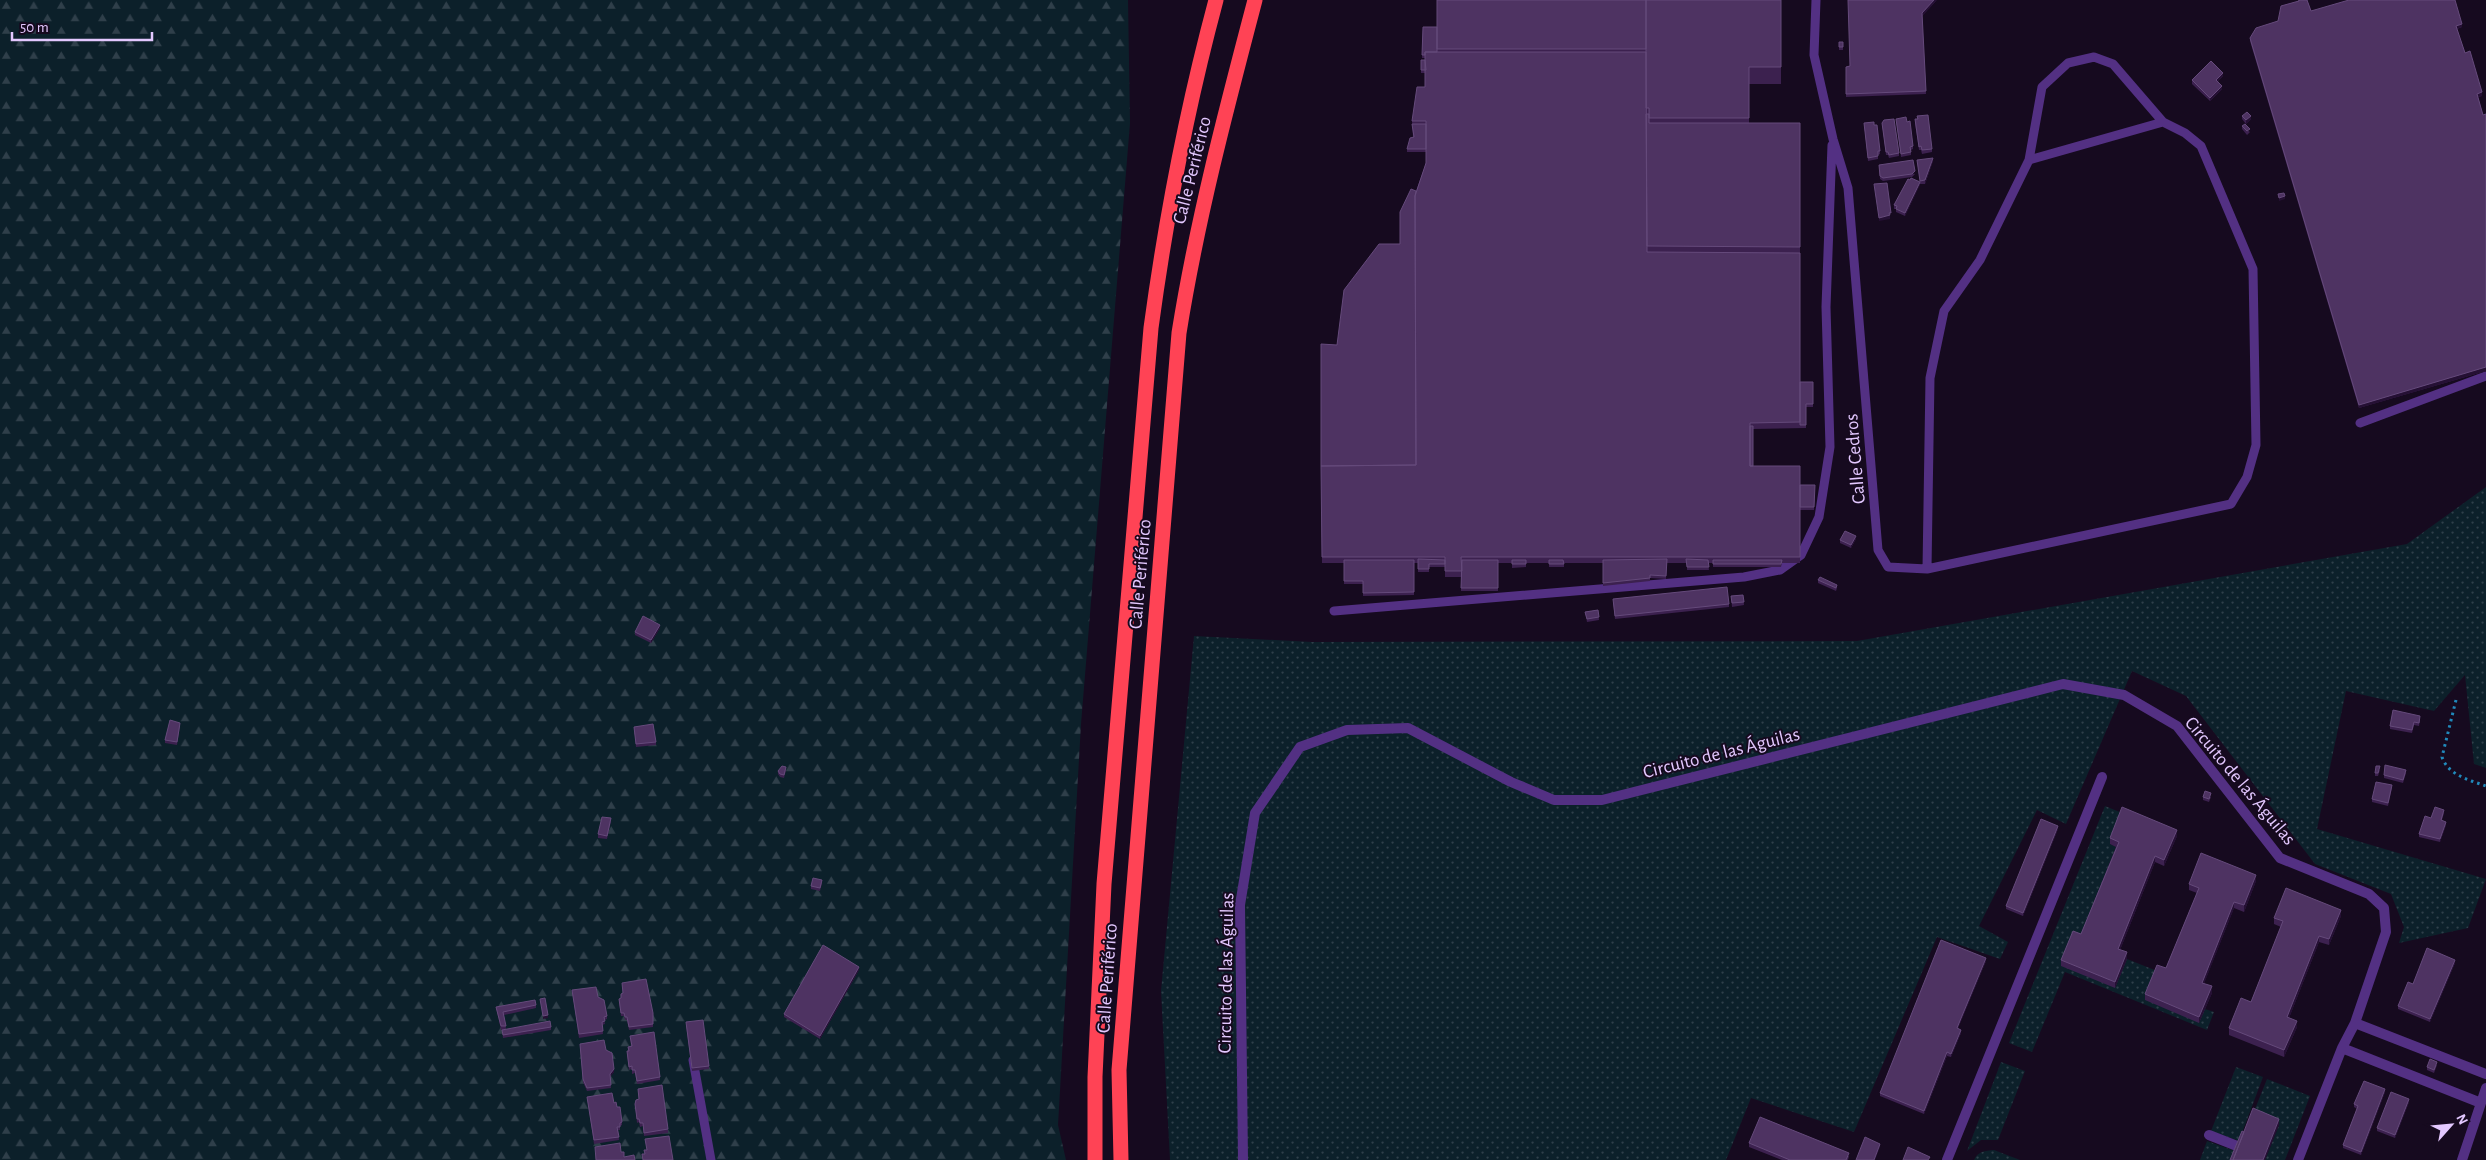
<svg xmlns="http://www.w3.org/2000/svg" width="2486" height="1160" font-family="'Alegreya Sans',sans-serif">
<defs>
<pattern id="grass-dots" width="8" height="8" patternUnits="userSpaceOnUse" patternTransform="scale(1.25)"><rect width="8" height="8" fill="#0c202a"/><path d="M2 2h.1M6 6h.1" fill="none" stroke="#2f3f4a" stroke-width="1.8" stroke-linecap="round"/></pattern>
<pattern id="forest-firs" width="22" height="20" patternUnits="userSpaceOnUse" patternTransform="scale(1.25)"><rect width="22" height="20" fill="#0c202a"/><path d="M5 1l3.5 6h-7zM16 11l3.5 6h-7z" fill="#2f3f4a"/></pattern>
</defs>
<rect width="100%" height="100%" fill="#160a1f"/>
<path fill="url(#grass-dots)" d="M2486 487V768L2474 764 2465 675 2434 711 2346 691 2317 829 2486 879 2468 928 2399 943 2404 927 2391 894 2315 864 2186 696 2132 671 2066 824 2037 810 1979 926 2008 942 2000 959 1937 937 1854 1132 1751 1098 1726 1160H1170L1161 991 1194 636 1312 642 1857 641 2407 544Z
M2105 806 2122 813 2110 844 2119 848 2114 988 2127 959 2157 971 2205 1009 2214 1012 2207 1030 2065 972 2032 1052 2009 1043Z
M2001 1062 2025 1071 1998 1140H1981L1967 1151Z
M2236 1067 2263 1077 2239 1141 2211 1131Z
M2267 1079 2310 1096 2285 1160H2265L2279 1125 2253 1114Z
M2207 1141 2235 1151 2231 1160H2200Z
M1994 1150 2020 1160H1974C1978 1151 1985 1151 1994 1150Z"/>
<path fill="url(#forest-firs)" d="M0 0H1128L1130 123 1081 724 1058 1125 1066 1160H0Z"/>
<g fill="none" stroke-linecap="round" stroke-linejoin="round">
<path stroke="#2089bb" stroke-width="3" stroke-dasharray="2.5 4" stroke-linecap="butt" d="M2456 700 2442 757C2448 775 2469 780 2486 786"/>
<path stroke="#533083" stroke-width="9" d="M1816 0 1814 55 1833 139 1848 188 1878 550 1888 567 1927 569 2231 504 2247 477 2256 445 2253 269 2201 146 2185 133 2163 122 2113 64 2094 57 2068 63 2042 87 2029 160 1980 260 1944 311 1930 378 1927 569
M2029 160 2163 122
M2360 423 2486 376
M1334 611 1744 577 1780 570 1801 555 1819 517 1830 447 1826 307 1832 145
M693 1060 711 1160"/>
<path stroke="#533083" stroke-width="10" d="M2355 1023 2486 1074
M2342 1048 2481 1103
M2209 1135 2237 1146
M1243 1160 1240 905 1255 813 1300 747 1347 730 1408 728 1511 782 1554 800H1602L2063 684 2124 695 2177 726 2280 858 2369 894 2384 908 2386 932 2355 1023 2342 1048 2298 1160
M1947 1160 2102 777
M2462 1160 2486 1088"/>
<path stroke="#ff4355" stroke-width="15" d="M1095 1160V1077L1104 884 1151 328C1166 217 1187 108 1216 0
M1121 1160 1119 1070 1179 333C1197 220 1226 110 1255 0"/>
</g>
<path fill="#3c214f" d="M1437 0H1781V84H1749V123H1800V425L1813 382V407H1806V428L1753 429V466L1800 485H1815L1814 510H1800V497V563H1782L1781 567H1713V563H1708L1709 570H1687V563H1667L1666 579 1650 578V581L1603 586V563H1564V567H1549V563H1526V567L1512 568V563H1498V591H1461V577H1445V567H1429V572H1418V563H1414V595L1363 596V584H1344V563H1322L1321 472 1337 345 1400 244 1416 191 1426 163V152H1407V149L1413 137 1412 121 1425 87V73H1421V60H1425V58H1422L1423 27H1437Z
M1937 0 1922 16 1926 94 1846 97V67L1850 66Z
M2298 0H2307L2311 11 2462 27 2457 29 2465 53 2482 96 2478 97 2483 115 2486 114V371L2359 408 2250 41V38L2278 21 2298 1Z
M1839 42H1843V50H1839Z
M2223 76 2218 81 2222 89 2210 101 2192 84V80Z
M1917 116 1932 149V152L1922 154 1921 150H1919L1915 123V119H1917Z
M2242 116 2251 119 2246 124 2242 119Z
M1896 119 1907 122 1913 146V149L1911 150V155L1901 157Z
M1864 123 1880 151V154L1878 155V159L1868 161Z
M1882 123 1899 153V156L1889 158 1888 155H1886Z
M2242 126 2250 132 2247 135 2242 129Z
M1917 160 1933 161 1925 184H1920L1905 216 1896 212V209H1894V205L1920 182Z
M1879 165 1915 174 1912 177 1883 181 1880 179Z
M1856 539 1851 548 1840 543V540Z
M1818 580 1837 588 1836 591 1818 583Z
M1743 595 1744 605 1732 607 1731 596Z
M1613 602 1729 604V607L1615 619Z
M1598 610 1599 620 1587 622 1585 612Z
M660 628 651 643 635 635V632Z
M2420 720 2419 726 2414 725 2412 733 2390 729V726Z
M180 726 177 745 165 743V740Z
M634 727 656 742V745L636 747Z
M786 770 784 778 780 777 778 774V771Z
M2380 770 2378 776H2375V773Z
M2406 773 2403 783 2384 778V775Z
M2392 788 2388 806 2372 802V799Z
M2203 797H2211L2209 802 2203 800Z
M2444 813 2442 820 2446 825 2440 842 2419 837V834L2431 818Z
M611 821 607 839 598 838V834Z
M2058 829 2023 916 2006 909V906Z
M2177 836 2164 866 2155 862 2120 950 2127 959 2115 988 2061 966V960L2081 934 2116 847 2110 844V838Z
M2256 881 2244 912 2234 908 2204 983 2212 993 2199 1023 2145 1000V994L2166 968 2197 893 2189 890V884Z
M822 883 820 891 811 889V886Z
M2341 916 2329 945 2319 942 2289 1018 2297 1027 2284 1057 2229 1035V1028L2251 1002 2281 927 2274 924V918Z
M1986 961 1958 1028 1961 1033 1951 1057 1947 1056 1924 1114 1880 1096V1093Z
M2455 963 2430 1022 2398 1009V1006L2413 984Z
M859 970 820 1039 784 1017V1014Z
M622 983 653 1013V1027L629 1030 627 1020H625L624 1016H621L619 1002V999L621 998V994L623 993Z
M572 990 598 997 607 1016V1019L604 1020 605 1024 602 1025 603 1034 579 1038Z
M536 1005V1008L504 1015 506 1029 501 1030 496 1007Z
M686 1025 709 1066V1069L692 1071Z
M551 1027V1030L503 1038 502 1030Z
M630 1036 660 1077V1080L637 1084 635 1073 632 1074V1069L629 1070 627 1054V1051H628V1047L631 1046Z
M580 1047 606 1050 614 1072 610 1077 611 1088 587 1091 583 1082Z
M2437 1065 2434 1073 2427 1070V1067Z
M638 1089 668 1129V1133L644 1136 643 1126 640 1127 639 1122 637 1123 635 1104 639 1099Z
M2385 1092 2361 1155 2343 1148V1145L2357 1109 2354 1107V1104Z
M587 1097 614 1103 617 1107 622 1122V1125L620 1126V1130H618L619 1140 594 1144Z
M2409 1102 2395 1138 2377 1131V1128Z
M1749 1143 1849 1156 1848 1160H1782L1749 1147Z"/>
<path fill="#251034" d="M1934 0H1937L1922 16V13Z
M2462 24V27L2456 29V26Z
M2223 73V76L2216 83V80Z
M2222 86V89L2210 101V98Z
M2482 92V96L2477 97V94Z
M2251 116V119L2246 124V120Z
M1933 158V161L1925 184V180Z
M1920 182V185L1905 216V213Z
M2285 196V199L2279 201V198Z
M1890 215V219L1879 221V218Z
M2486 367V371L2359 408V405Z
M1856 536V539L1851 548V545Z
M660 625V628L651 643V640Z
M2446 822V825L2440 842V839Z
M2058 826V829L2023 916V913Z
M2177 830V836L2164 866V860Z
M2155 856V862L2118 955V949Z
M2256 875V881L2244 912V905Z
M2234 902V908L2202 989V983Z
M2341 910V916L2329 945V939Z
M2319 936V942L2287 1023V1017Z
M2127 952V959L2115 988V982Z
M1986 958V961L1957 1031V1028Z
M2455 960V963L2430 1022V1019Z
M859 967V970L820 1039V1036Z
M2212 986V993L2199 1023V1017Z
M548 1015V1018L543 1019V1016Z
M2297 1021V1027L2284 1057V1050Z
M1961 1030V1033L1951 1057V1054Z
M1947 1052V1056L1924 1114V1111Z
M614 1069V1072L610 1077V1074Z
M2385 1089V1092L2361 1155V1152Z
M2409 1099V1102L2395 1138V1135Z
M2279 1119V1125L2265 1160H2263Z
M1880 1144V1147L1875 1160H1874Z"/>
<path fill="#4e3362" stroke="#654a7b" d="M1437 0H1646V49H1437Z
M1646 0H1781V67H1749V118H1649V108H1646Z
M1848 0H1934L1922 13 1926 91 1846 94V67L1850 66Z
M2299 0H2307L2311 11 2349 0H2455L2462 24 2456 26 2465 53 2470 51 2482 92 2477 94 2483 115 2486 114V367L2359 405 2250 38 2256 28 2278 21 2281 6 2299 1Z
M1423 27H1437V52H1425V55H1422Z
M1839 42H1843V47H1839Z
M1425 52H1646L1647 252 1800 253V422L1750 423V466H1800V557H1461L1462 571H1445V557H1322L1321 466 1416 465 1415 196 1426 163V121H1412L1417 87H1425Z
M1421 60H1425L1426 70H1421Z
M2211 61 2223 73 2216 80 2222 86 2210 98 2192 80Z
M2247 112 2251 116 2246 120 2242 116Z
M1646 114H1649V123H1800V247L1647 246Z
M1928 115 1932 149 1922 150 1921 146 1919 147 1915 119H1918L1917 116Z
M1906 117 1907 122 1910 121 1913 146 1910 147 1911 152 1901 154 1896 119Z
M1894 119 1899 153 1889 155 1888 152H1886L1882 123 1884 120Z
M1874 122V125H1877L1880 151H1878V156L1868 158 1864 123Z
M1412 124H1426V149H1407L1410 138 1414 137Z
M2245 124 2250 129 2247 131 2242 126Z
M1933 158 1925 180 1920 181 1917 160Z
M1913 160 1915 171 1912 174 1883 178 1880 176 1879 165Z
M1911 178 1920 182 1905 213 1896 209 1897 206 1894 205 1908 179 1910 180Z
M1887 183 1891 213H1889L1890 215 1879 218 1874 184Z
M1411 189 1416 191 1415 196 1416 465 1321 466V344L1337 345 1344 290 1379 244H1400V212Z
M2284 193 2285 196 2279 198 2278 194Z
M1800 382H1813V404H1806V425H1800Z
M1750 426H1753V466H1750Z
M1800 485H1815L1814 507H1800Z
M1845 531 1856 536 1851 545 1840 540Z
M1418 559 1445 560V564H1429V569H1418Z
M1667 559 1666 576 1650 575V578L1603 583V560Z
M1686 559 1708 560 1709 567H1687Z
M1344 560H1414V592L1363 593V581H1344Z
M1462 560H1498V588H1461Z
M1512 560H1526V564H1512Z
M1549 560H1563L1564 564H1549Z
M1713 560H1782L1781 564H1713Z
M1820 577 1837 585 1836 588 1818 580Z
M1727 587 1729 604 1615 616 1613 599Z
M1743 595 1744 602 1732 603 1731 596Z
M1598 610 1599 617 1587 619 1585 612Z
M643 616 660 625 651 640 635 632Z
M2393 710 2420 716 2419 723 2414 722 2412 730 2390 726Z
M170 720 180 723 177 742 165 740Z
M653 724 656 742 636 744 634 727Z
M2385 765 2406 770 2403 780 2384 775Z
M782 766 786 767 784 775 780 774 778 771Z
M2376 766H2380L2378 773H2375Z
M2376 782 2392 785 2388 803 2372 799Z
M2205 791 2211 793 2209 799 2203 797Z
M2122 807 2177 830 2164 860 2155 856 2118 949 2127 952 2115 982 2061 960 2073 931 2081 934 2119 842 2110 838Z
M2435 807 2444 810 2441 820 2446 822 2440 839 2419 834 2425 816 2431 818Z
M602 817 611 818 607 836 598 834Z
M2041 819 2058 826 2023 913 2006 906Z
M2201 853 2256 875 2244 905 2234 902 2202 983 2212 986 2199 1017 2145 994 2157 965 2166 968 2199 888 2189 884Z
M813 878 822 880 820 888 811 886Z
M2286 888 2341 910 2329 939 2319 936 2287 1017 2297 1021 2284 1050 2229 1028 2241 998 2251 1002 2283 921 2274 918Z
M1941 940 1986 958 1957 1028 1961 1030 1951 1054 1947 1052 1924 1111 1880 1093Z
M823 945 859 967 820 1036 784 1014Z
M2427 948 2455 960 2430 1019 2398 1006 2408 982 2413 984Z
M646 979 653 1013V1024L629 1027 627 1017H625L624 1013H621L619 999 621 998V994L623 993 622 983Z
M596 987 598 997 604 1000 607 1016 604 1017 605 1021 602 1022 603 1031 579 1034 572 990Z
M545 998 548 1015 543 1016 540 999Z
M535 1000 536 1005 503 1012 506 1026H501L496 1007Z
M703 1020 709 1066 692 1068 686 1022Z
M550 1021 551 1027 503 1035 502 1030Z
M654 1032 660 1077 637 1081 635 1070H632V1066L629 1067 627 1051H629L628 1047 632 1046 630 1036Z
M604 1040 606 1050 612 1053 614 1069 610 1074 611 1085 587 1088 583 1079 580 1044Z
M2430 1059 2437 1062 2434 1070 2427 1067Z
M2364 1081 2385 1089 2361 1152 2343 1145 2358 1106 2354 1104Z
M662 1085 668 1129 644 1133 643 1123H640L639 1119H637L635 1104 636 1100 639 1099 638 1089Z
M2391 1092 2409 1099 2395 1135 2377 1128Z
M612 1093 614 1103 616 1102 617 1107H620L622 1122 620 1123V1127H617L619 1137 594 1140 587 1097Z
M2253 1108 2279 1119 2263 1160H2233Z
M1760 1117 1849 1153 1846 1160H1790L1749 1143Z
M2242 1131 2244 1132 2233 1160H2230Z
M669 1136 673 1160H643L642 1154H645L644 1150H647L645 1139Z
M1865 1137 1880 1144 1874 1160H1856Z
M620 1143 621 1152H624V1157L634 1155 635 1160H596L595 1147Z
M1908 1147 1930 1157 1928 1160H1903Z"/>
<g text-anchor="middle" stroke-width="4" stroke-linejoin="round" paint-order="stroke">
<g font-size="19" fill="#e3c8ff" stroke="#160a1f">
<text transform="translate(1191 170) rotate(-76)" y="7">Calle Periférico</text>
<text transform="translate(1854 459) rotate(-95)" y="7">Calle Cedros</text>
<text transform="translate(1139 574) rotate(-85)" y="7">Calle Periférico</text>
<text transform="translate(1721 752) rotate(-14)" y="7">Circuito de las Águilas</text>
<text transform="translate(2241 780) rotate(50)" y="7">Circuito de las Águilas</text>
<text transform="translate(1225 973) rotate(-89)" y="7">Circuito de las Águilas</text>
<text transform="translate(1106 978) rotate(-86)" y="7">Calle Periférico</text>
</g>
</g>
<g transform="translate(2451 1125) rotate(63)" stroke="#160a1f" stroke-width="4" paint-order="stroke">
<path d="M0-4L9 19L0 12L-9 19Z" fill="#e3c8ff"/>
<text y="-8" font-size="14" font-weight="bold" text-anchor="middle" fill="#e3c8ff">N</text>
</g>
<path d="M12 32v8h140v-8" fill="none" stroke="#e3c8ff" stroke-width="2.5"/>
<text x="20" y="32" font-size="15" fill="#e3c8ff" stroke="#160a1f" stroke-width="4" paint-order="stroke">50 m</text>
</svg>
